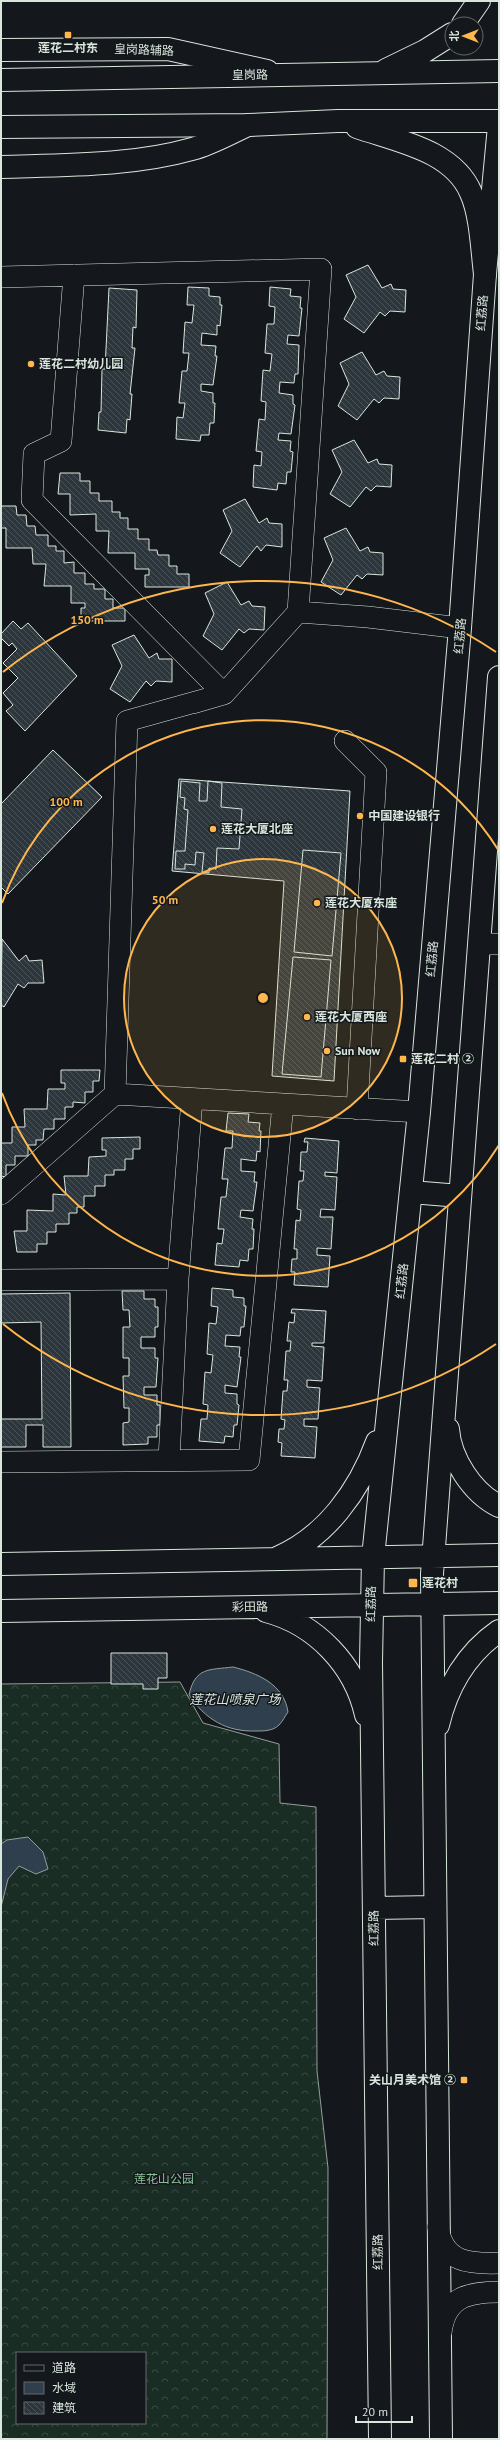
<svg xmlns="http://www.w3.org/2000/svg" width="500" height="2440" font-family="'PT Sans','Noto Sans SC',sans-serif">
<defs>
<pattern id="forest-crowns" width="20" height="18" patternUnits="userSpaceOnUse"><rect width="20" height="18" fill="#1a2d24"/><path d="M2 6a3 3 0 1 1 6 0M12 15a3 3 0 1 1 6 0" fill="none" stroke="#3b4b43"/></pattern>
<pattern id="building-back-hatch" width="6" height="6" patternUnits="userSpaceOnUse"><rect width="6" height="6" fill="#2c363c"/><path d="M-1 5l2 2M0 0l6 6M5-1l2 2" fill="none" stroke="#4a5358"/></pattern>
</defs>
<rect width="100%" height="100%" fill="#14181c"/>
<path fill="url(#forest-crowns)" stroke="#939e99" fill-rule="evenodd" d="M180 1682 203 1723 279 1744 280 1803 316 1807 317 2071 328 2168 327 2439H1V1684ZM17 2353H145V2423H17Z"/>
<path fill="#2f3f4d" stroke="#939e99" d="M233 1667C257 1673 284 1684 288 1712 285 1716 283 1721 279 1725 273 1731 264 1731 256 1731 226 1732 205 1719 189 1695 195 1667 209 1670 233 1667Z
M28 1837 43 1852 48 1869 36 1874 19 1866 8 1879 1 1907V1844L7 1840Z"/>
<path fill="url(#building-back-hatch)" stroke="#d8e6dc" d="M368 265 382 288 391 284 393 289 406 290 405 312 390 311 385 316 380 312 364 333 344 319 356 297 346 275Z
M188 287 209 288V296L220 297V305H222L220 326 217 325V335L202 333 201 345 216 346 215 356H217L213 385 201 384V391L213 393V403H215L214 423H210L209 435H201L200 441 176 439 177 417 183 418 185 403H179L182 371H187L189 353H183L185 322 192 323 194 305H187Z
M270 287 291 289 290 296 301 297 300 308H302L299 336 288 335 287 344 299 345 298 374H295L294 383 280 382 279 393 293 395V404L295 405 291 434 279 433 278 440 291 441 290 451 293 452 291 472H287L286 484 278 483 277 490 253 487 254 465 261 466 262 452 256 451 259 419 265 420 266 402 261 401 263 370 270 371 272 354 265 353 267 324H274L275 307 269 306Z
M109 288 137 290 136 328 133 327 132 348H135L130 394H132L130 420 127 419 126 433 98 430 99 412H101L102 369H105Z
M362 352 376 375 384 371 387 376 400 377 399 399 384 398 379 403 374 399 357 420 338 406 349 384 340 363Z
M354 440 368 463 377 459 379 464 392 465 391 487 376 486 371 491 366 487 350 507 330 494 342 472 332 450Z
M60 473H80V481H90V493H99V501H112V512H120V518H128V529H138V539H149V550H157L158 555H169V566H177V574H189V587H145V575H149V569H135V553H108L109 531H96V514L70 515V494H58Z
M245 499 259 523 267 518 269 523 282 524V547L266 545 261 551 257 546 240 567 220 553 232 531 223 510Z
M1 506H16L17 515H26L27 526H35L36 535H48V546H56V551H64V563L74 562V573H85V584H94V589H105V599H113V608H125V621H81V608H85V603H71V586H44L46 564H33L32 548H6V528H1Z
M346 528 360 551 368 547 370 552 383 553V575L367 574 362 579 357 575 341 595 321 582 333 560 324 538Z
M227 582 241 605 249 601 252 606 265 607 264 630 249 629 244 633 239 629 222 650 203 636 214 614 205 593Z
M13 621 21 629 28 623 77 676 25 731 6 711 13 705 3 693 18 678 3 663 17 649 12 643 9 646 1 638V634Z
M134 635 149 658 157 653 159 659H172V682L156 681 151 686 146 681 130 702 110 689 122 666 112 645Z
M53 750 102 797 8 894 1 887V804Z
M179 779 350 791 334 1081 272 1076 284 881 172 871Z
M181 781 200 783 199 801H207L208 781 222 783 221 807 242 809 239 849 217 848 216 869 209 868V873L202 872 204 853 196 852 195 865 185 864V869H175L176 851H185L188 810 184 809 185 798 180 797Z
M303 850 341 853 332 956 294 952Z
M2 939 19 961 26 955 29 961 42 960 44 983H28L24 988 18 984 4 1007 1 1005Z
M293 957 331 960 321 1077 282 1074Z
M61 1070H100L99 1081H93V1092H85V1103L73 1102V1107H65V1119H54V1129H44L43 1140H36V1145H28V1156H15V1165H6V1177L1 1176V1143H12V1127H25L24 1109H47L48 1089H65V1083H61Z
M228 1113 249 1114 248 1122 260 1123 259 1131H261L260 1152 257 1151 256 1161 241 1159V1171L255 1172 254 1182H257L253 1211 241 1210 240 1217 253 1219 252 1229H254L253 1249H249L248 1261 240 1260 239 1267 215 1265 217 1243 222 1244 224 1229H218L221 1197H226L228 1179H222L225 1148H232L233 1131H226Z
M140 1137V1149H133V1159H125V1170H114V1175H105V1186H95V1196H84V1207H77V1213H69V1224H56V1232H47V1244H37V1252H17L14 1231H27V1210L53 1211V1194L66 1195 64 1176H88L89 1157 106 1156V1150H102V1138Z
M305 1138 339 1141 337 1173 325 1172V1176L337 1177 335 1210 321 1209 320 1217H333L331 1249 317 1248V1255L330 1256 328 1287 294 1285 295 1272H291L292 1259H297V1249H294L296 1220 300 1221 301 1210 297 1209 299 1181H303L304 1171H300L301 1152H307L308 1142H304Z
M212 1288 233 1290V1297L244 1298V1306H246L244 1327H241L240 1336 226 1335 225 1346 240 1347 239 1357H241L237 1387 225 1385V1393L237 1394V1404L239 1405 237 1425H234L233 1437 225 1436 224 1443 199 1441 201 1419H207L208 1405 203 1404 205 1372 211 1373 213 1355 207 1354 209 1323 216 1324 218 1307 211 1306Z
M122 1291H144V1299H155V1307H158V1327H155V1337H141V1348H155V1358H158L156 1387H144V1395H157V1405H160V1425H157V1437H148V1444L123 1445V1423L129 1422V1408H124L123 1376H129V1358H123V1327H130L129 1310H123Z
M70 1293 71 1447H43V1425H26V1447H1V1419H42L41 1322 1 1323V1294Z
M292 1309 326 1311 324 1343H312V1346L324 1347 322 1381 307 1380V1387L320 1388 318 1419H304V1426L317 1427 315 1458 281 1456 282 1443 278 1442 279 1429H284L285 1420 281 1419 283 1391H287L288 1380H284L286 1351H290L291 1341H287L289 1322 294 1323 295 1313H291Z
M111 1653H167V1678H158V1689H143V1684H111Z"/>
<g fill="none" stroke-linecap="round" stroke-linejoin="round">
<g stroke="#d8e6dc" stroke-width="22">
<path id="minor" d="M1 277 321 269 298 612 224 694 32 500 34 454 61 441 74 275
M298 612 368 617 460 628
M345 741 376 772 357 1109
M479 944H499
M115 1094 127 721 224 694 193 703
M1 1194 115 1094 419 1112
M1 1280 178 1279
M169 1460 178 1279 192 1099
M1 1462 249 1460 283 1104
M438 2227C443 2263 470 2264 499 2263
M441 2333C445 2297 468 2292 499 2292"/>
</g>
<g stroke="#d8e6dc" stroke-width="24">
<path id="major" d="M1 50 168 49 267 71
M1 167C63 165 132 166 192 149 211 144 230 133 248 125
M411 1192 460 1196
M448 1429C450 1458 472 1493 499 1506
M277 1558C326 1537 359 1491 377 1442
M1 1564 499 1555
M1 1611 499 1603
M266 1611C316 1624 355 1665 366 1715
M438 1725C447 1687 467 1653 499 1631
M374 1908 434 1907
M380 2439 371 1662 373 1557 419 1112 460 628 485 274 499 126
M441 2439 432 1574 499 677"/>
</g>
<g stroke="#d8e6dc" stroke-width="24">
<path id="highway" d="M463 24 479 1
M386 70 425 51 452 34
M1 80 499 71
M1 127 248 125 338 121H499
M357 127C397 141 453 150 471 193 481 215 482 250 485 274"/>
</g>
<use href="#minor" stroke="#14181c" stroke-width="21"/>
<use href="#major" stroke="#14181c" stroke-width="22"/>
<use href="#highway" stroke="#14181c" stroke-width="22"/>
</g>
<circle cx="263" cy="998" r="139" fill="#ffb74d" fill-opacity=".12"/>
<g fill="none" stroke="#ffb74d" stroke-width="2">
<circle cx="263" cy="998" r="139"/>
<path d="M499 1145A278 278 0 0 1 2 1093M2 903A278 278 0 0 1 499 851"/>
<path d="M496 1344A417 417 0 0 1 3 1324M3 672A417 417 0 0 1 496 652"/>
</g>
<g fill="#ffb74d" stroke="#14181c" stroke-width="1.5">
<rect x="64" y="31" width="8" height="8" rx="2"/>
<circle cx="31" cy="364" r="4"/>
<circle cx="360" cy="816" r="4"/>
<circle cx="213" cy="829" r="4"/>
<circle cx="317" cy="903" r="4"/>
<circle cx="307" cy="1017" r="4"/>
<circle cx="327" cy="1051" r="4"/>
<rect x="399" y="1055" width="8" height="8" rx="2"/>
<rect x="408" y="1578" width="10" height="10" rx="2"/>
<rect x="460" y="2076" width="8" height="8" rx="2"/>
</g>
<g text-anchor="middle" stroke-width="3" stroke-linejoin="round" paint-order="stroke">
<g font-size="12" font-weight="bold" fill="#d8e6dc" stroke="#14181c" text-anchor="start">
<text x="68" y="52" text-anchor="middle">莲花二村东</text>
<text x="39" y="368">莲花二村幼儿园</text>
<text x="368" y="820">中国建设银行</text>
<text x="221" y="833">莲花大厦北座</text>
<text x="325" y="907">莲花大厦东座</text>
<text x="315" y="1021">莲花大厦西座</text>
<text x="335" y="1055">Sun Now</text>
<text x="411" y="1063">莲花二村 ②</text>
<text x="422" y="1587">莲花村</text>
<text x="456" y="2084" text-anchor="end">关山月美术馆 ②</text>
</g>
<g font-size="12" fill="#d8e6dc" stroke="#14181c">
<text transform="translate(144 50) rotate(2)" y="4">皇岗路辅路</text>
<text transform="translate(250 75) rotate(-1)" y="4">皇岗路</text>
<text transform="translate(482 313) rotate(-86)" y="4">红荔路</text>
<text transform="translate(460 636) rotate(-85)" y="4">红荔路</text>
<text transform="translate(432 959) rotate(-85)" y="4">红荔路</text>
<text transform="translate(402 1281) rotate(-84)" y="4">红荔路</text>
<text transform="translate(371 1604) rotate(-89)" y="4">红荔路</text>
<text transform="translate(250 1607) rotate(-1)" y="4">彩田路</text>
<text transform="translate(374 1928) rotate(-91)" y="4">红荔路</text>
<text transform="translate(378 2252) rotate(-91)" y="4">红荔路</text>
</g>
<g font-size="12" fill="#8ac095" stroke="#14181c">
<text x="164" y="2183">莲花山公园</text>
</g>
<g font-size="13" font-style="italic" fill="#d8e6dc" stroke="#14181c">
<text x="235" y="1704">莲花山喷泉广场</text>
</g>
</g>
<circle cx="263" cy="998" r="6" fill="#ffb74d" stroke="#14181c" stroke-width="2"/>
<g font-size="12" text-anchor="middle" font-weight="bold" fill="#ffb74d" stroke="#14181c" stroke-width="3" stroke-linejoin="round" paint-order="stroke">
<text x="87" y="624">150 m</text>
<text x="66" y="806">100 m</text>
<text x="165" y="904">50 m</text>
</g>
<rect width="500" height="2440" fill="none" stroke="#d8e6dc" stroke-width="4"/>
<rect x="16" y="2352" width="130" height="72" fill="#14181c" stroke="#626a69"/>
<rect x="24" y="2365" width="20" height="6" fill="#14181c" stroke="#626a69"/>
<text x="52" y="2372" font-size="12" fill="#d8e6dc">道路</text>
<rect x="24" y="2382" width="20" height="12" fill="#2f3f4d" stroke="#626a69"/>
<text x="52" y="2392" font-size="12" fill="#d8e6dc">水域</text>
<rect x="24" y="2402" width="20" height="12" fill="url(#building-back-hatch)" stroke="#626a69"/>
<text x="52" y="2412" font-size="12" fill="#d8e6dc">建筑</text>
<g transform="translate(464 36) rotate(270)"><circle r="19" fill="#14181c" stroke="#626a69"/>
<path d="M0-3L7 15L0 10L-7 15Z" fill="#ffb74d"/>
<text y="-6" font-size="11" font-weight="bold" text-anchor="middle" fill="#d8e6dc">北</text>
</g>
<path d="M356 2416v6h56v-6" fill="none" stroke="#d8e6dc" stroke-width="2"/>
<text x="362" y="2416" font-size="12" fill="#d8e6dc" stroke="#14181c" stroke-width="3" paint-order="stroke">20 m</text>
</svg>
